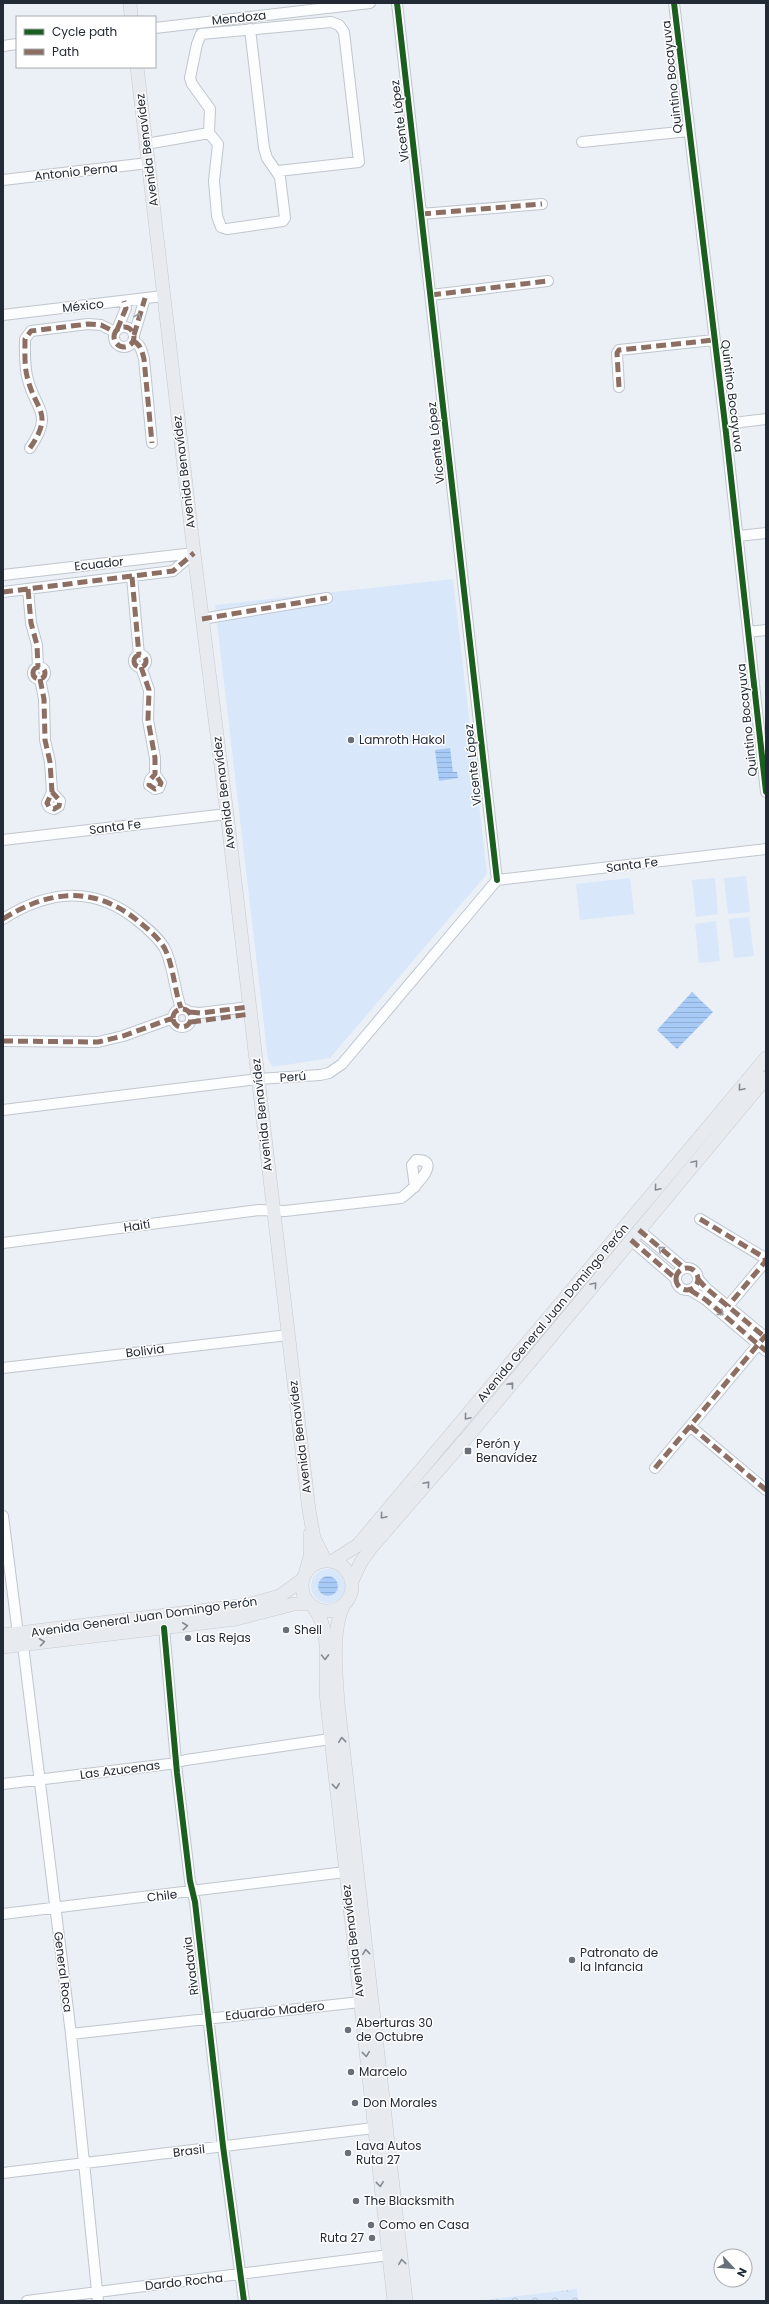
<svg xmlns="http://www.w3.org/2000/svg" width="769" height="2304" font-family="Poppins,sans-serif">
<defs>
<pattern id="park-crowns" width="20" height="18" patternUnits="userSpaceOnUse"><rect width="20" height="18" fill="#d8e7fa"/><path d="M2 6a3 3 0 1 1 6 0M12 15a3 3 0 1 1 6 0" fill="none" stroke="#b9c6d7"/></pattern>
<pattern id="water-rules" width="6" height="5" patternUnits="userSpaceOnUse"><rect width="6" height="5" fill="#a8caf7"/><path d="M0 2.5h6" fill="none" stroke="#90aed4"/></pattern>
</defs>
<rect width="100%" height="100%" fill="#eaf0f6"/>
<path fill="#d8e7fa" d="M453 579 487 874 330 1058 273 1067 268 1059 215 605Z
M746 876 750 912 728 914 724 878Z
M630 878 634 914 580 920 576 884Z
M715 878 718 914 696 917 692 880Z
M749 917 754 956 734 958 729 919Z
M716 921 720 961 699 963 695 924Z
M311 1586a17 17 0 1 1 34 0a17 17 0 1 1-34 0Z"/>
<path fill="url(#park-crowns)" d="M577 2289 578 2301H477Z"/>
<path fill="url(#water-rules)" d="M450 748 453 772H457L458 778 439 781 435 750Z
M692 992 713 1012 677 1049 657 1030Z
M318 1586a10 10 0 1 1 20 0a10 10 0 1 1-20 0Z"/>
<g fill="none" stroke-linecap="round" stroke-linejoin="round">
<g stroke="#c0c6ce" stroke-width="12">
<path id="minor" d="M397 3 497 880
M674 3 725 424 766 792
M155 28 370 3
M3 46 17 44
M209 133 210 109 192 84 190 78 197 44 201 34 331 22 339 25 344 32 359 162 278 171
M209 133 218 144 214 181 217 216 221 227 227 229 283 221 285 218 280 177 267 158 264 148 250 29
M582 142 689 131
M146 144 209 133
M3 180 148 163
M421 214 542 204
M431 295 548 281
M3 315 163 296
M114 337a10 10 0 1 1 20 0a10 10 0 1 1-20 0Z
M117 330 126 308 124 301
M134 335 145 298
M133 341C141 344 142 352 144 359L152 443
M619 387 617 353 619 350 714 340
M725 424 766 419
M30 448C54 413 36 411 28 380 24 367 25 352 25 339L31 331 88 324 101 325 115 332
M738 536 766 533
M3 575 194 553
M132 577 139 655
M28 589 31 623 37 645 38 667
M3 592 173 571 194 553
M202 619 327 598
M748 632 766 630
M134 661a6 6 0 1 1 12 0a6 6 0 1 1-12 0Z
M33 673a6 6 0 1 1 12 0a6 6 0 1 1-12 0Z
M141 667 149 690 148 720 155 758V774L150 780 149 785 155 789 159 788 161 783 155 774
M40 679 44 699 45 740 50 762 52 792 47 803 49 807 54 809 59 806 60 801 52 792
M3 840 227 814
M497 880 766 849
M3 919C49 890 94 885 138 921 148 929 159 938 165 949 174 968 174 989 181 1008
M173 1018a9 9 0 1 1 18 0a9 9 0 1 1-18 0Z
M190 1012 200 1013 249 1007
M3 1041 98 1042 123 1036 173 1018
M3 1110 258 1079 320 1075 329 1073 342 1064 497 880
M700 1219 765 1258V1262L728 1306
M639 1230 684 1268
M631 1240 675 1278
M3 1243 259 1210 285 1211 401 1198C409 1193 446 1159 416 1160L412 1165 415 1187
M676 1279a11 11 0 1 1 22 0a11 11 0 1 1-22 0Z
M698 1279 706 1288 766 1338
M690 1290 706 1300 766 1351
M3 1368 288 1335
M690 1426 766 1490
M655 1468 766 1335
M3 1516 18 1634
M164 1628 177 1773 190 1881 195 1902 223 2146 244 2301
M23 1645 71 2034 98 2301
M3 1784 169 1764 186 1760 330 1739
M3 1914 345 1872
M71 2034 360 2002
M3 2173 382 2127
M27 2301 389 2255"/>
</g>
<g stroke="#c7cbd0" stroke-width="14">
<path id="major" d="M130 3 131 17
M137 67 194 553 227 814 309 1510 314 1538 325 1560
M302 1586a25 25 0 1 1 50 0a25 25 0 1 1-50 0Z
M333 1561 358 1545 766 1058
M306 1571 310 1557V1534
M352 1581 361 1562 371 1548 475 1428 766 1078
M344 1605C331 1629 336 1675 338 1703L406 2301
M313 1607C332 1629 325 1667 326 1694L394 2301
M3 1635 247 1605 280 1596 303 1579
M3 1647 236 1619 294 1604H309"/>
</g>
<use href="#minor" stroke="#fcfdfe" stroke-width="10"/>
<use href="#major" stroke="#e7ebf0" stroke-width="13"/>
<path stroke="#8d6e63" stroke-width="5" stroke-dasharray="10 5" stroke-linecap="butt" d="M421 214 542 204
M431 295 548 281
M114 337a10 10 0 1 1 20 0a10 10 0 1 1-20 0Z
M117 330 126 308 124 301
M134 335 145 298
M133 341C141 344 142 352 144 359L152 443
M619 387 617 353 619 350 714 340
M30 448C54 413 36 411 28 380 24 367 25 352 25 339L31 331 88 324 101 325 115 332
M132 577 139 655
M28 589 31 623 37 645 38 667
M3 592 173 571 194 553
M202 619 327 598
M134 661a6 6 0 1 1 12 0a6 6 0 1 1-12 0Z
M33 673a6 6 0 1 1 12 0a6 6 0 1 1-12 0Z
M141 667 149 690 148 720 155 758V774L150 780 149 785 155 789 159 788 161 783 155 774
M40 679 44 699 45 740 50 762 52 792 47 803 49 807 54 809 59 806 60 801 52 792
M3 919C49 890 94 885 138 921 148 929 159 938 165 949 174 968 174 989 181 1008
M173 1018a9 9 0 1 1 18 0a9 9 0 1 1-18 0Z
M190 1012 200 1013 249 1007
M191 1022 250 1014
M3 1041 98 1042 123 1036 173 1018
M700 1219 765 1258V1262L728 1306
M639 1230 684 1268
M631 1240 675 1278
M676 1279a11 11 0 1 1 22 0a11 11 0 1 1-22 0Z
M698 1279 706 1288 766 1338
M690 1290 706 1300 766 1351
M690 1426 766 1490
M655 1468 766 1335"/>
<g stroke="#fff" stroke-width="8">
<path id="cycleway" d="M397 3 497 880
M674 3 725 424 766 792
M164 1628 177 1773 190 1881 195 1902 223 2146 244 2301"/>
</g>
<use href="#cycleway" stroke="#1b5e20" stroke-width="6"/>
</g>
<defs><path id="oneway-chevron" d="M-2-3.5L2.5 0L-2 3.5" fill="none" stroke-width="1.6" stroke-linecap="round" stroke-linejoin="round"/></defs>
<g stroke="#9a9ea4">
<use href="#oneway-chevron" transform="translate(138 316) rotate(-70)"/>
<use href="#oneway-chevron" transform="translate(661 1249) rotate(-139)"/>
<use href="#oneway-chevron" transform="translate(721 1313) rotate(41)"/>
</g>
<g stroke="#848a93">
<use href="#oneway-chevron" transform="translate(741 1088) rotate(130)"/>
<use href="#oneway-chevron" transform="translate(695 1163) rotate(-50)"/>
<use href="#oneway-chevron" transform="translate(657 1188) rotate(130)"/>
<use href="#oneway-chevron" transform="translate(594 1285) rotate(-50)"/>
<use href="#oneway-chevron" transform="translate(511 1385) rotate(-50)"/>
<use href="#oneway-chevron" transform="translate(467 1417) rotate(130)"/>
<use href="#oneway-chevron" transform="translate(427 1484) rotate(-49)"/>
<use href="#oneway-chevron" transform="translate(383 1516) rotate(130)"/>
<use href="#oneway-chevron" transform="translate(185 1626) rotate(-6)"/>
<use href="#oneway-chevron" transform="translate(42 1642) rotate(-7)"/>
<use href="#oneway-chevron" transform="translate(325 1657) rotate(89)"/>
<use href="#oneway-chevron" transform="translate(342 1740) rotate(-96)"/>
<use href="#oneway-chevron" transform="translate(336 1786) rotate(84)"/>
<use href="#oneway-chevron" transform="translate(366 1952) rotate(-96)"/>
<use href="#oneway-chevron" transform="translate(366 2054) rotate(84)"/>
<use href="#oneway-chevron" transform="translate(380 2184) rotate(84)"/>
<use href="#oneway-chevron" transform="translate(402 2262) rotate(-97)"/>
</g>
<g fill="#686f79" stroke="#fff" stroke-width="1.5">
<circle cx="351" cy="740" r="4"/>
<rect x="464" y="1447" width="8" height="8" rx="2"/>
<circle cx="286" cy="1630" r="4"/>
<circle cx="188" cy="1638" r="4"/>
<circle cx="572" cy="1960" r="4"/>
<circle cx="348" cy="2030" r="4"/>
<circle cx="351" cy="2072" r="4"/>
<circle cx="355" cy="2103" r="4"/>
<circle cx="348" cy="2153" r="4"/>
<circle cx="356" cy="2201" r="4"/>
<circle cx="371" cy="2225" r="4"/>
<circle cx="372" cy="2238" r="4"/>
</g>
<g text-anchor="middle" stroke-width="3" stroke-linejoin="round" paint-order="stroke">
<g font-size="12" fill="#222a36" stroke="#fff">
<text transform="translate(239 18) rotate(-6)" y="4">Mendoza</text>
<text transform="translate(672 77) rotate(-96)" y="4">Quintino Bocayuva</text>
<text transform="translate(400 121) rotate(-97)" y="4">Vicente López</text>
<text transform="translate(147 150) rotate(-97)" y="4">Avenida Benavídez</text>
<text transform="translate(76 172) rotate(-6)" y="4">Antonio Perna</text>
<text transform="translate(83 306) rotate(-6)" y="4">México</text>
<text transform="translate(732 396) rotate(83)" y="4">Quintino Bocayuva</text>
<text transform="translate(436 443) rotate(-96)" y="4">Vicente López</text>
<text transform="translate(184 472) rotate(-97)" y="4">Avenida Benavídez</text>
<text transform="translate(99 564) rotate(-6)" y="4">Ecuador</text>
<text transform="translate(747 720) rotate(-96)" y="4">Quintino Bocayuva</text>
<text transform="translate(473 765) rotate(-96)" y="4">Vicente López</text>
<text transform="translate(224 793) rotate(-97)" y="4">Avenida Benavídez</text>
<text transform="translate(115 827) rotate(-7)" y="4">Santa Fe</text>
<text transform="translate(632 865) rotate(-7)" y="4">Santa Fe</text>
<text transform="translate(293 1077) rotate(-4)" y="4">Perú</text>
<text transform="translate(262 1115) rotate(-96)" y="4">Avenida Benavídez</text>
<text transform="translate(137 1226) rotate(-8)" y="4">Haití</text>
<text transform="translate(553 1313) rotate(-50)" y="4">Avenida General Juan Domingo Perón</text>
<text transform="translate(145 1351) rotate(-7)" y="4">Bolivia</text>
<text transform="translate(300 1437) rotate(-97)" y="4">Avenida Benavídez</text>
<text transform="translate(144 1617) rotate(-8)" y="4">Avenida General Juan Domingo Perón</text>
<text transform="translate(120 1770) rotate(-7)" y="4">Las Azucenas</text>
<text transform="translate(162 1896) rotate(-7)" y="4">Chile</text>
<text transform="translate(353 1941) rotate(-97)" y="4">Avenida Benavídez</text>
<text transform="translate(191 1966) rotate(-97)" y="4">Rivadavia</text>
<text transform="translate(63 1972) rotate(83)" y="4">General Roca</text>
<text transform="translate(275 2011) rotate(-6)" y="4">Eduardo Madero</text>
<text transform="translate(189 2151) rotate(-7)" y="4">Brasil</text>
<text transform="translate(184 2282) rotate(-6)" y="4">Dardo Rocha</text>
</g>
<g font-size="12" fill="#222a36" stroke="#fff" text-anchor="start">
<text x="359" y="744">Lamroth Hakol</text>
<text x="476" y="1448">Perón y<tspan x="476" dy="14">Benavídez</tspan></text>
<text x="294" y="1634">Shell</text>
<text x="196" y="1642">Las Rejas</text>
<text x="580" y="1957">Patronato de<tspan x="580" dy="14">la Infancia</tspan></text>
<text x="356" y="2027">Aberturas 30<tspan x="356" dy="14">de Octubre</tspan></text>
<text x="359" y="2076">Marcelo</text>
<text x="363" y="2107">Don Morales</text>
<text x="356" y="2150">Lava Autos<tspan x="356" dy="14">Ruta 27</tspan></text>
<text x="364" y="2205">The Blacksmith</text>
<text x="379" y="2229">Como en Casa</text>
<text x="364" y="2242" text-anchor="end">Ruta 27</text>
</g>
</g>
<rect width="769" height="2304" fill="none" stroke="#222a36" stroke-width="8"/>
<rect x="16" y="16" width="140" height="52" fill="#ffffff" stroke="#a7aaaf"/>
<rect x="24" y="29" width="20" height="6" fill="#1b5e20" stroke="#a7aaaf"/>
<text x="52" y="36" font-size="12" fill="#222a36">Cycle path</text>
<rect x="24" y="49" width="20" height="6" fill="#8d6e63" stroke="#a7aaaf"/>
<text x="52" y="56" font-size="12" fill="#222a36">Path</text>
<g transform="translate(733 2268) rotate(116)"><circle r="19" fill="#ffffff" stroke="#a7aaaf"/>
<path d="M0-3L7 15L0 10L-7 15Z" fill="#686f79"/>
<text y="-6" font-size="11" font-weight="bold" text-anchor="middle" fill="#222a36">N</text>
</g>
</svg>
